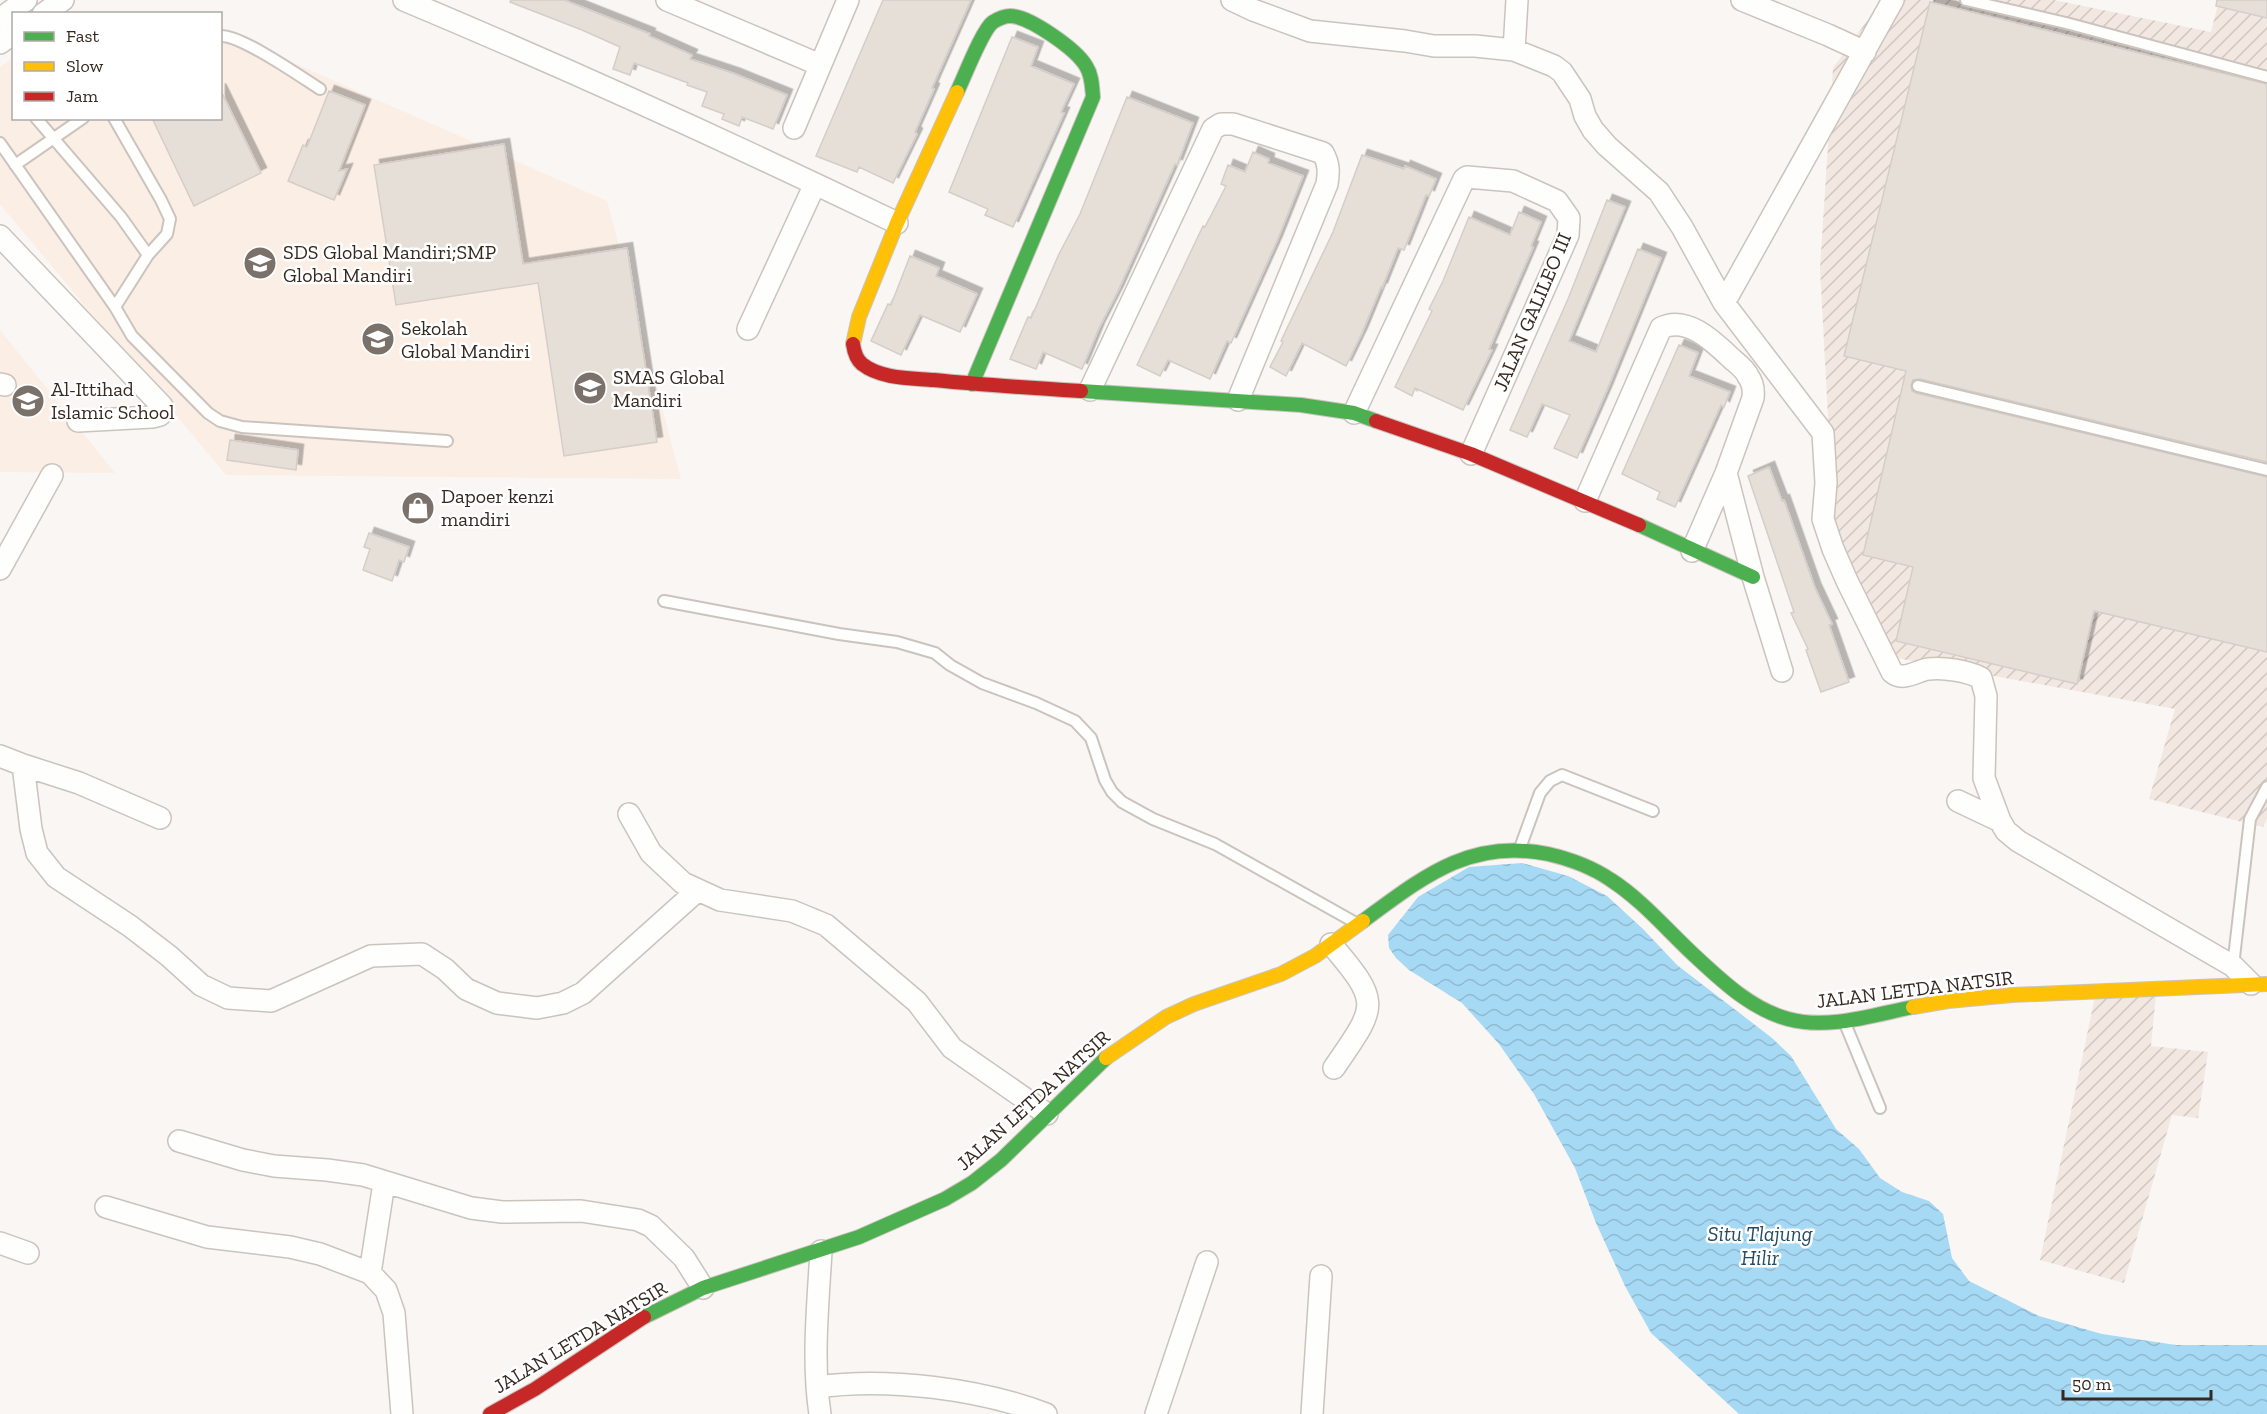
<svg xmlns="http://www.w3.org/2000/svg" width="2267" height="1414" font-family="'Zilla Slab',serif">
<defs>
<pattern id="industrial-furrows" width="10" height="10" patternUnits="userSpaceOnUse" patternTransform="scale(1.5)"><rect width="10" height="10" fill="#f2e8e1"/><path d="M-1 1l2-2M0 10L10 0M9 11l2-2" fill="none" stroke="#d0c7c1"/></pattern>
<pattern id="water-waves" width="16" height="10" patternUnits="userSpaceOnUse" patternTransform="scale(1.5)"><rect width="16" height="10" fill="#a6d9f4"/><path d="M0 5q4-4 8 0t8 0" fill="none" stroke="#90bad1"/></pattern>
<filter id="shadow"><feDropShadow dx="5.5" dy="-5.5" stdDeviation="0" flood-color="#0004"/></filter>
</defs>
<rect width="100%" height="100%" fill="#f9f6f3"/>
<path fill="url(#industrial-furrows)" d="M1882 0H2054L2211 32 2219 0H2267V818L2263 827 2149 799 2175 709 1891 657 1833 547 1831 473 1820 268 1833 68Z
M2097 987 2156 994 2151 1046 2208 1052 2198 1118 2172 1115 2124 1283 2040 1260Z"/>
<path fill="#fbeee5" d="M221 31 607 201 681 479 226 475 0 204V67L13 58 14 118H220Z
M0 330 115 473 0 472Z"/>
<path fill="url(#water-waves)" d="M1522 863 1568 876 1607 896 1643 929 1677 965 1772 1038 1791 1056 1836 1129 1859 1149 1880 1178 1902 1192 1929 1201 1943 1214 1952 1258 1969 1281 2039 1316 2102 1334 2176 1345H2267V1414H1739L1651 1333 1625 1286 1596 1223 1575 1168 1534 1094 1499 1044 1462 1003 1409 970 1396 958 1389 948 1388 935 1418 897 1469 867Z"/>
<path fill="#e6dfd8" stroke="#d5cec8" stroke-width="1.5" filter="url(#shadow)" d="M511 0H564L650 34 649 36 692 55 690 59 735 74 787 95 773 129 742 117 739 126 722 119 724 114 702 106 707 92 687 85 688 83 634 63 630 75 613 69 620 47 582 30 510 2Z
M883 0H971L932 88 934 89 915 132 917 134 893 183 859 167 857 172 816 156Z
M2217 0H2267V18L2216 6Z
M1930 2 2267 84V462L1920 379 1913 380 1911 385 1912 391 1916 393 2267 477V652L2094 611 2077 684 1896 641 1913 567 1863 555 1906 371 1844 356Z
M1012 37 1038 47 1031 66 1074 84 1061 112 1064 113 1013 227 985 215 988 209 949 192Z
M220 89 261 173 194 206 152 118H220Z
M329 91 365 105 339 171 347 169 334 200 288 181 303 145 307 147Z
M1127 97 1193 123 1177 165 1175 164 1118 291 1099 328 1082 369 1043 352 1036 369 1010 359 1028 317 1031 318 1059 254 1080 214Z
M504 144 523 264 627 248 657 442 564 456 538 283 396 305 374 165Z
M1253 152 1269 159 1268 163 1303 176 1277 241 1231 343 1227 341 1210 379 1168 360 1160 376 1137 365 1203 226 1205 227 1226 186 1221 184 1228 165 1245 172Z
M1362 155 1404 169 1405 166 1436 179 1429 196 1426 195 1404 250 1398 248 1382 288 1381 287 1362 333 1346 366 1302 343 1286 376 1270 367 1283 342 1281 341 1333 232Z
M1607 200 1625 207 1569 341 1596 352 1638 249 1661 258 1607 390 1577 458 1554 448 1570 415 1542 404 1527 437 1510 430 1568 299Z
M1519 212 1541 222 1531 246 1533 247 1489 349 1492 350 1463 410 1415 388 1412 396 1395 387 1432 311 1429 309 1443 281 1469 217 1510 235Z
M910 256 939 268 936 276 977 294 960 332 920 315 901 355 871 341 888 304 891 305Z
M1679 345 1698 353 1689 376 1730 392 1724 407 1721 405 1675 507 1657 499 1660 492 1622 474Z
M230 440 298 450 296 470 227 460Z
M1769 467 1782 501 1784 500 1815 588 1832 624 1829 625 1849 682 1821 692 1806 650 1808 649 1791 613 1794 612 1748 476Z
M369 533 409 547 404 562 399 560 392 581 363 570 370 549 364 547Z"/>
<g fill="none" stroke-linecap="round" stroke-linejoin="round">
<g stroke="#cbc4be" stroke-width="14">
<path id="lane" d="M1966 0 2066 23 2267 77
M220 36C240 34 301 77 320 89
M36 118 121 217 148 255
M114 118 161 200 170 219 167 234 148 255 115 307
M0 143 115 307 132 336 208 413 220 421 242 427 447 441
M15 165 83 118
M1918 386 2267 470
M664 601 839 634 897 642 935 653 950 665 982 683 1036 703 1075 721 1091 738 1105 780 1112 792 1122 802 1153 819 1215 844 1356 923
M1520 848 1540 793 1550 781 1562 775 1653 811
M2233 966 2250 819 2267 787
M1844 1021 1880 1108"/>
</g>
<g stroke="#cbc4be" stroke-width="24">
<path id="street" d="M404 0C571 70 735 145 897 223
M667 0 820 65
M1232 0 1253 10 1310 31 1405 41 1434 46H1475L1514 50 1554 66 1562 72 1580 99 1585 116 1593 130 1607 146 1659 192 1682 227 1724 303 1823 433 1826 483 1823 519 1833 549 1847 581 1892 672C1903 682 1916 671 1928 669 1943 667 1968 671 1981 678L1986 696 1984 778 2000 821 2006 831 2018 841 2233 966 2251 984
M1742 0 1828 35 1865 52
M43 14 63 0
M0 19 26 0
M0 43 14 33
M1514 50 1517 0
M794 128 848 0
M0 236 162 406 160 415 152 417 78 421
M1724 303 1893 0
M748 329 815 184
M0 384 5 385
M1090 390 1213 129 1221 124H1233L1323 153C1329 164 1329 171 1327 184L1238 400
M1354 413 1464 179 1467 177 1513 181 1557 201 1569 218 1568 235 1471 454
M1726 473 1753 577 1782 671
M1585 501 1661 328C1687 315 1714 342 1732 359 1738 364 1745 369 1748 376 1753 383 1754 390 1753 398L1726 473 1692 551
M0 569 52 475
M0 756 23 765 79 783 160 818
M23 765 31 829 37 853 56 877 130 926 169 956 201 985 228 998 271 1001 371 956 422 954 445 969 466 989 497 1003 537 1008 563 1003 583 993 698 890
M1958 801 2000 821
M629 814 651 853 683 883 720 900 792 911 826 925 917 1002 952 1048 1047 1114
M1331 944C1382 1004 1377 1005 1334 1068
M179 1141 243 1160 274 1166 327 1170 363 1175 471 1208 502 1212 581 1211 638 1220 651 1226 684 1258 703 1288
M106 1207 207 1237 290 1247 320 1254 370 1273 386 1290 394 1313 402 1414
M0 1243 28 1253
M370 1273 384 1183
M817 1387C888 1377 980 1389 1046 1414
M820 1414C812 1361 818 1304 821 1251
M1156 1414 1207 1262
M1312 1414 1321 1276"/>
</g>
<g stroke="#cbc4be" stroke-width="16">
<path id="fast" d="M957 92C964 78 982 30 993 22 998 19 1004 16 1010 16 1029 16 1076 49 1086 66 1092 75 1092 86 1093 97L972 384
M1081 391 1301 405 1354 413 1376 421
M1639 525 1753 577
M1363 921C1423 877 1470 838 1548 854 1570 859 1592 867 1611 880 1642 900 1667 930 1695 956 1722 981 1751 1009 1788 1019 1828 1030 1873 1015 1913 1007
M644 1317 703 1288 859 1237 945 1199 972 1183 1001 1160 1106 1058"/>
</g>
<g stroke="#cbc4be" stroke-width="16">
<path id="slow" d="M853 344 859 317 897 223 957 92
M1913 1007 1948 1001 2012 995 2267 984
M1106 1058 1166 1017 1194 1004 1281 974 1315 956 1363 921"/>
</g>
<g stroke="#cbc4be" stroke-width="16">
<path id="jam" d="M853 344C854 351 856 359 862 364 881 379 911 378 934 380 983 385 1032 388 1081 391
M1376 421 1471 454 1639 525
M490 1414 535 1389 644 1317"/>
</g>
<use href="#lane" stroke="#fefefd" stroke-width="10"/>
<use href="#street" stroke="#fefefd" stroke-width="21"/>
<use href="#fast" stroke="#4caf50" stroke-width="14"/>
<use href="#slow" stroke="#ffc107" stroke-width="14"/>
<use href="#jam" stroke="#c62828" stroke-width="14"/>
</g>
<defs>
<g id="school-disc" transform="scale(1.725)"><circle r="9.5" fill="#7a716a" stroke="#fff"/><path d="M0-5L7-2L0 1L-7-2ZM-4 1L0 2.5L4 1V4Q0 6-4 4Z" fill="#fff"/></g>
<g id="shop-disc" transform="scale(1.725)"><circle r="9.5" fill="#7a716a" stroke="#fff"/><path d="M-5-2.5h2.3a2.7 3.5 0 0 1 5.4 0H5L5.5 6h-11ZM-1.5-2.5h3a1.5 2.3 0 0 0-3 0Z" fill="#fff"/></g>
</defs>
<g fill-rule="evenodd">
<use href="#school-disc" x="260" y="263"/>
<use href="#school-disc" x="378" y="339"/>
<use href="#school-disc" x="590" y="388"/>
<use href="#school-disc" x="28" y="401"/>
<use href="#shop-disc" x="418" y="508"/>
</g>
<g text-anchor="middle" stroke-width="5" stroke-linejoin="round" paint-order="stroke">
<g font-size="20" fill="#352920" stroke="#fff" text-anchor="start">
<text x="283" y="259">SDS Global Mandiri;SMP<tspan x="283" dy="23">Global Mandiri</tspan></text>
<text x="401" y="335">Sekolah<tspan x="401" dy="23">Global Mandiri</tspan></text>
<text x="613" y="384">SMAS Global<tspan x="613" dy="23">Mandiri</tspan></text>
<text x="51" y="396">Al-Ittihad<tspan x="51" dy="23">Islamic School</tspan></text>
<text x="441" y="503">Dapoer kenzi<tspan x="441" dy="23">mandiri</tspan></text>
</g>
<g font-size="20" fill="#352920" stroke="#fff">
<text transform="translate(1532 312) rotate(-67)" y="7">JALAN GALILEO III</text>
<text transform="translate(1915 989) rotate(-7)" y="7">JALAN LETDA NATSIR</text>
<text transform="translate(1033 1100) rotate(-42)" y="7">JALAN LETDA NATSIR</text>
<text transform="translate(580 1337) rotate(-31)" y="7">JALAN LETDA NATSIR</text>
</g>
<g font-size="21" font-style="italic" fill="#244c62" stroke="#fff">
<text x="1760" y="1241">Situ Tlajung<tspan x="1760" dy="24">Hilir</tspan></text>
</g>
</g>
<rect x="12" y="12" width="210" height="108" fill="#ffffff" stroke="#aea9a6" stroke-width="1.5"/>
<rect x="24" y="32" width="30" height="9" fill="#4caf50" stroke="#aea9a6" stroke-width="1.5"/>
<text x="66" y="42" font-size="18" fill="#352920">Fast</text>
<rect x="24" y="62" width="30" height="9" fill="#ffc107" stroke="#aea9a6" stroke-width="1.5"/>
<text x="66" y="72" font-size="18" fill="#352920">Slow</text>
<rect x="24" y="92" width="30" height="9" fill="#c62828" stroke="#aea9a6" stroke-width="1.5"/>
<text x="66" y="102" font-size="18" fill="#352920">Jam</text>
<path d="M2063 1390v9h148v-9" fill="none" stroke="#352920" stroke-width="3"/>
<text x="2072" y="1390" font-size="18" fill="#352920" stroke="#ffffff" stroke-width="4.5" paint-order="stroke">50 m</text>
</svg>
